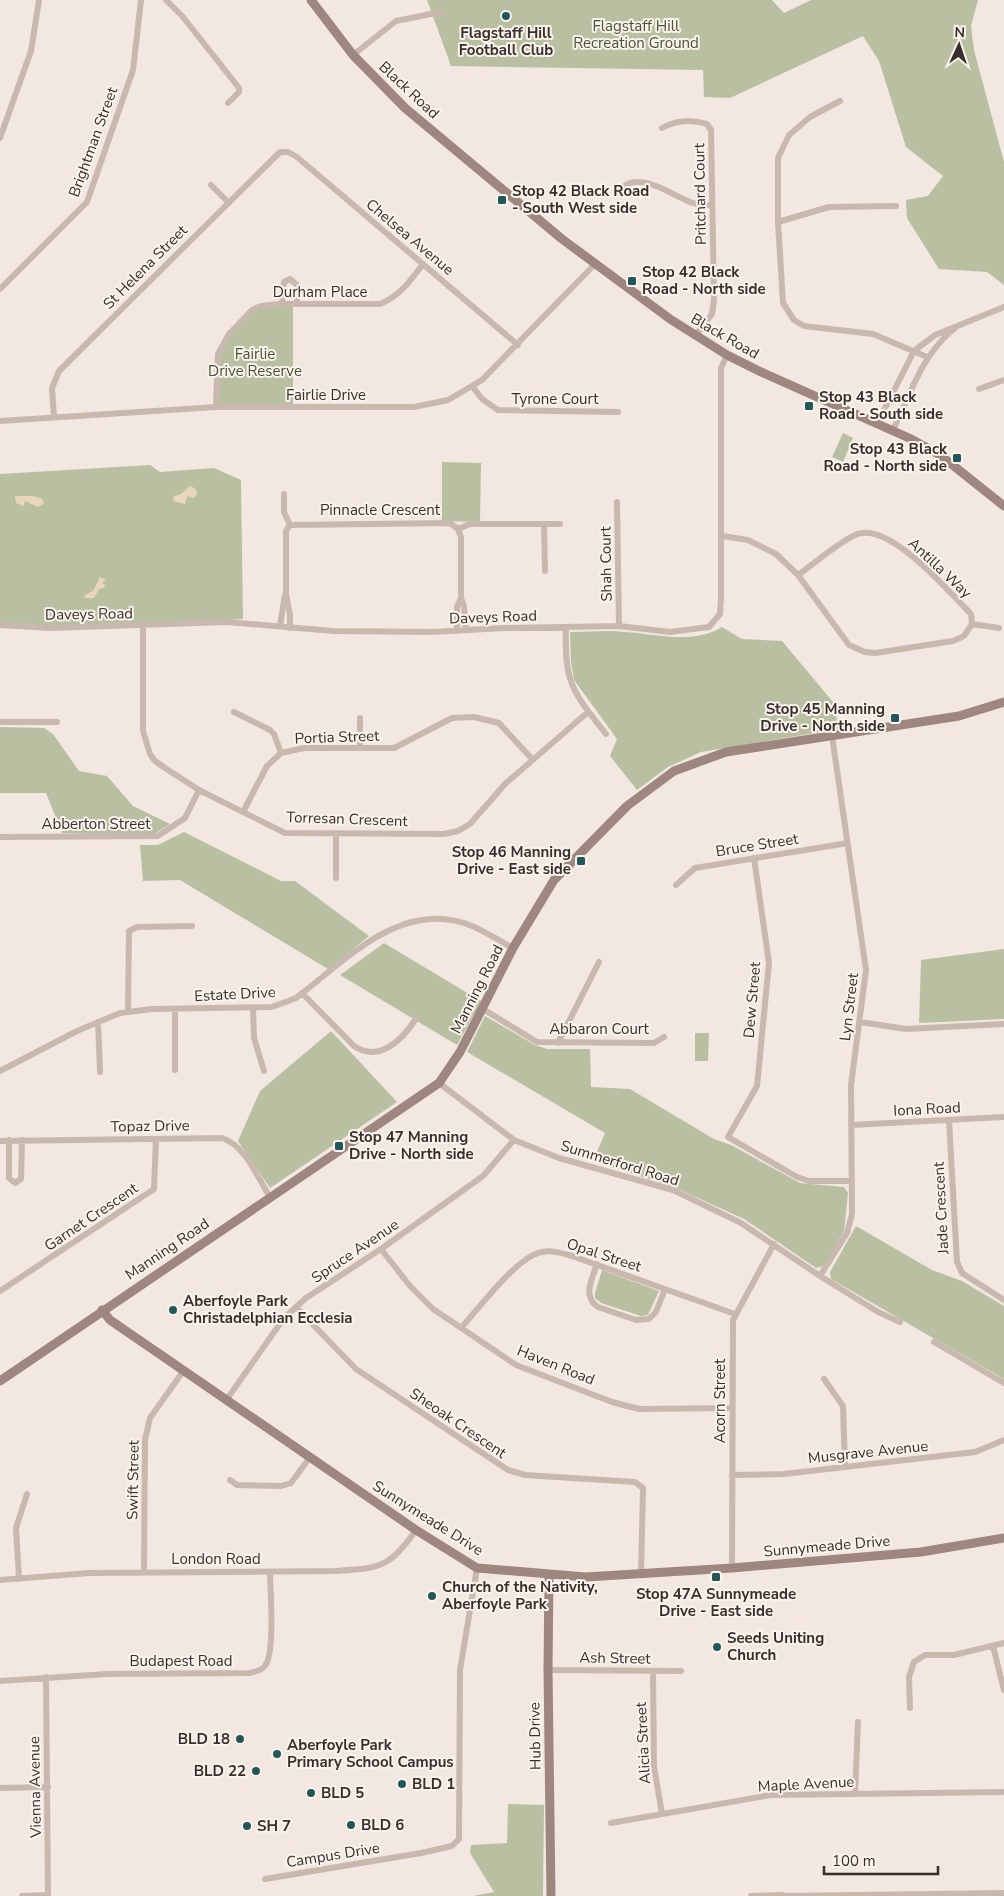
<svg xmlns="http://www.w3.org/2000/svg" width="1004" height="1896" font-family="'Nunito Sans',sans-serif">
<rect width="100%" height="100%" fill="#f2e8e1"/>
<path fill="#b8c0a1" d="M427 0H772L784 13 811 0H978L971 26 974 50 1004 162V285L987 272 939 269 907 218 906 200 928 196 943 176 906 147 879 61 863 36 730 98 704 97 703 70 451 66Z
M293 304V407H216L222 344 252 310Z
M843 433 853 438 843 462 832 457Z
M442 462 481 463 480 522 442 521Z
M150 465 160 472 214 468 241 480 243 619 55 628 0 626V474Z
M722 627 742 639 782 641 833 702 839 729 701 752 668 767 637 790 610 756 617 739 574 680 571 662 570 632C588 632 607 630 625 632 659 634 691 645 722 627Z
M0 727 44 728 53 734 79 771 107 776 133 806 170 824 156 833 143 835 62 833 46 793H0Z
M184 832 281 881H295L369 936 328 969 180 880 143 881 140 845H158Z
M384 943 481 1001 457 1045 340 975Z
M1004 949V1019L919 1023 921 960Z
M485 1016 535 1045 547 1049H590L591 1087 630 1089 714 1139 731 1145 800 1183 844 1187 848 1193 844 1231 824 1266 816 1268 744 1219 676 1188 593 1161 605 1133 467 1052Z
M331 1031 397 1102 270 1188 238 1141 260 1091Z
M695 1033H709L708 1061H695Z
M856 1226 932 1270 962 1281 1004 1306V1379L831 1279 830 1272Z
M602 1270 659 1291 648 1315 641 1316 601 1303 595 1298V1293Z
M508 1804 544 1805 543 1896H473L494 1892 470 1853 471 1845 507 1843Z"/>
<path fill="#ead6ba" d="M190 486 196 489 197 495 193 498 187 496 185 504 173 501 174 496 181 494Z
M15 496H33L42 499 44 503 38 507 25 501 24 506 16 503Z
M100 577 106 580 102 583 105 585 104 588 99 589 94 598H84L85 595 93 591Z"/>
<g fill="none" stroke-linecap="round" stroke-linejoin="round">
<path stroke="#c9b8ad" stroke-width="6" d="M166 0 183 17 239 88V92L228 103
M353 55 396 21 441 12
M840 101 810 117 789 135 778 158V222L783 303 794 320 804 326 873 334 927 357
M662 128C676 120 691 119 707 124L711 130 714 300 712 314 695 336
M0 138 31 51 39 0
M211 185 228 202
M623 187C642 171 674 197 693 203 699 205 706 205 712 205
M778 222 829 207 896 206
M0 289 87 202 133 70 141 0
M282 304 284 282 290 279 297 285V304
M472 386 482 399 498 410 618 412
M979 389 1004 380
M216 407 218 354 229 334 252 310 261 306 279 304H380C400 296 410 281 423 264
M54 417 52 388 59 371 280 152H288L297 157 518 345
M0 421 216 407H414L448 400 482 380 596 263
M878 422 914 351 935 335 1004 307
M893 430C910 395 922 354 954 329
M284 494V512L290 525
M617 502 619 626
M544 524 545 571
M458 529 470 524H560
M722 536 748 540 776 554 798 575 849 645 865 652 875 653 953 641 964 636 972 624 971 614C950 593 888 519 855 535 835 545 816 562 798 575
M972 624 999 628
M0 625 50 628 226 622 333 631 431 632 504 628 619 626 670 632 709 627 720 614 721 598V368L727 355
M143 625V731L150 754 155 761 168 770 199 790 285 833 444 834 458 831 470 824 505 784 588 712
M280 626 285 595
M566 627C564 683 572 691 606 734
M290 628V615L286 594V531L290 525 450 523 458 529 461 537V598L464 606 466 630
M457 631V607L461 598
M234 712 270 730 274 734 281 753
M0 722H57
M360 748V718
M243 812 267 766 281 753 304 748H394L452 718 474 717 499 723 532 759
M0 837 158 836 185 818 199 790
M754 858 769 963 757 1086 728 1137 797 1177 809 1181H852
M336 878V835
M676 885 695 868 848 843
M302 993 354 1046C379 1063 402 1040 415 1020
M253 1008 254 1038 264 1071
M175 1009V1070
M483 1009 537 1042 654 1043 664 1037
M128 1012 129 931 137 927 192 926
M98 1022 100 1072
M860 1022 906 1029 1004 1024
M558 1043 599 962
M0 1071 77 1031 120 1013 152 1009 272 1007 296 998C346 960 403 897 472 926 486 932 500 941 513 948
M439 1083 514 1140 559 1158 673 1190 741 1223 820 1276 878 1312 900 1322
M949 1120 957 1262 962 1273 1004 1300
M851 1125 1004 1117
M9 1140V1178L15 1183 21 1179 22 1140
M0 1141 222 1138C246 1146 257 1177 270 1197
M381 1249 410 1286 433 1309 516 1365 612 1402 639 1409 732 1408
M597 1264C592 1279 582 1297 598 1307L636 1320 649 1319 656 1312 665 1289
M820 1276 847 1233 852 1214 851 1085 866 970 832 736
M0 1291 154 1189 156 1139
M296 1307 356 1369 508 1470 525 1475 635 1482 643 1488 641 1574
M461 1328C479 1308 514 1261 538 1253 550 1249 561 1253 572 1256L735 1314
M934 1342 1004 1383
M824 1379 843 1406 845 1467
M227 1399 284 1318 306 1298 381 1249 483 1176 514 1140
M732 1475 784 1474 975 1452 1004 1440
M230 1480 237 1485 281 1486 291 1483 310 1457
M732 1568 733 1320 774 1244
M144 1572 145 1440 150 1418 184 1370
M19 1579 16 1528 27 1494
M0 1580 89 1573 334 1571C380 1568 388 1569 416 1530
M993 1646 1004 1690
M548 1670 681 1671
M653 1671 654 1766 662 1814
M46 1677 48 1896
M0 1681 107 1674 250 1673C255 1672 261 1670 264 1667 276 1655 270 1590 270 1572
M910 1708 909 1677 914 1662 925 1655H954L1004 1643
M0 1788 48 1787
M855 1794 858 1722
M611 1823 771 1795 1004 1792
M265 1879 421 1853 452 1846 459 1839 460 1670 477 1568
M22 1896 48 1895
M751 1896 782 1895
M782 1896 1004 1893"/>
<path stroke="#9d877e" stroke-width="9" d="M311 0 353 55 405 108 562 239 670 319 727 355 759 371 909 438 940 455 1004 506
M102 1310 110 1320 416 1530 477 1568 586 1577 732 1568 921 1552 1004 1538
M0 1381 439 1083 460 1052 513 948 554 880 627 806 674 771 726 752 959 716 1004 702
M549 1575 548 1670 551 1896"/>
</g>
<g fill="#235757" stroke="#f9f3ed" stroke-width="2">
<circle cx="506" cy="16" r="5"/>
<rect x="497" y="195" width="10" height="10" rx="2.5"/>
<rect x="627" y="276" width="10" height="10" rx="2.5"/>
<rect x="804" y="401" width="10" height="10" rx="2.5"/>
<rect x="952" y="453" width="10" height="10" rx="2.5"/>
<rect x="890" y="713" width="10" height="10" rx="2.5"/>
<rect x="576" y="856" width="10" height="10" rx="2.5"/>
<rect x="334" y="1141" width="10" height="10" rx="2.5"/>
<circle cx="173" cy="1310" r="5"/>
<rect x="711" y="1572" width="10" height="10" rx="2.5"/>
<circle cx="432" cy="1596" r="5"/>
<circle cx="717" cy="1647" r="5"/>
<circle cx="240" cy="1739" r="5"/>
<circle cx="277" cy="1754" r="5"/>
<circle cx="256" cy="1771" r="5"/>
<circle cx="402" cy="1784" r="5"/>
<circle cx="311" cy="1793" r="5"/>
<circle cx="351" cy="1825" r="5"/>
<circle cx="247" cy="1826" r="5"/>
</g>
<g text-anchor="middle" stroke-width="4" stroke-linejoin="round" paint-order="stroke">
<g font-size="15" fill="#4a5531" stroke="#f9f3ed">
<text x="636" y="31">Flagstaff Hill<tspan x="636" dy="17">Recreation Ground</tspan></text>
<text x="255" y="359">Fairlie<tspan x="255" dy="17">Drive Reserve</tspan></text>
</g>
<g font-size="15" font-weight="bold" fill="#382e2b" stroke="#f9f3ed" text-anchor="start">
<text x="506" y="38" text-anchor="middle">Flagstaff Hill<tspan x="506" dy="17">Football Club</tspan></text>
<text x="512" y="196">Stop 42 Black Road<tspan x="512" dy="17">- South West side</tspan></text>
<text x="642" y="277">Stop 42 Black<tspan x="642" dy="17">Road - North side</tspan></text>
<text x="819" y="402">Stop 43 Black<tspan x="819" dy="17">Road - South side</tspan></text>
<text x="947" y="454" text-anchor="end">Stop 43 Black<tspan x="947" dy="17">Road - North side</tspan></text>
<text x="885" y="714" text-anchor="end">Stop 45 Manning<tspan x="885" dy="17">Drive - North side</tspan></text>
<text x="571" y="857" text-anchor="end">Stop 46 Manning<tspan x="571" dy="17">Drive - East side</tspan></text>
<text x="349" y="1142">Stop 47 Manning<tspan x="349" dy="17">Drive - North side</tspan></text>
<text x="183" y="1306">Aberfoyle Park<tspan x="183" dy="17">Christadelphian Ecclesia</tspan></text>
<text x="442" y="1592">Church of the Nativity,<tspan x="442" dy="17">Aberfoyle Park</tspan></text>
<text x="716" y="1599" text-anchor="middle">Stop 47A Sunnymeade<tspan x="716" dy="17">Drive - East side</tspan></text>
<text x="727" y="1643">Seeds Uniting<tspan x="727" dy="17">Church</tspan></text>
<text x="230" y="1744" text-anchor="end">BLD 18</text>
<text x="287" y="1750">Aberfoyle Park<tspan x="287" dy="17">Primary School Campus</tspan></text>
<text x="246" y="1776" text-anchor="end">BLD 22</text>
<text x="412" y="1789">BLD 1</text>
<text x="321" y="1798">BLD 5</text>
<text x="361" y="1830">BLD 6</text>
<text x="257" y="1831">SH 7</text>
</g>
<g font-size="15" fill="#382e2b" stroke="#f9f3ed">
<text transform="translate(409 90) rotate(43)" y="5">Black Road</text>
<text transform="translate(93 142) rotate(-70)" y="5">Brightman Street</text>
<text transform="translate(700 194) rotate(-91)" y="5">Pritchard Court</text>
<text transform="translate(410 237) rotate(40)" y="5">Chelsea Avenue</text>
<text transform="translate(145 267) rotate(-45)" y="5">St Helena Street</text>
<text x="320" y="297">Durham Place</text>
<text transform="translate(725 336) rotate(30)" y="5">Black Road</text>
<text x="326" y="400">Fairlie Drive</text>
<text x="555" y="404">Tyrone Court</text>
<text x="380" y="515">Pinnacle Crescent</text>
<text transform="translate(606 564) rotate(-91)" y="5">Shah Court</text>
<text transform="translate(940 568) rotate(43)" y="5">Antilla Way</text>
<text transform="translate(89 614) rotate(-1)" y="5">Daveys Road</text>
<text transform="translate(493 617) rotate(-2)" y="5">Daveys Road</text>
<text transform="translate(337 737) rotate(-2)" y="5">Portia Street</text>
<text transform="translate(347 819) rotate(2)" y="5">Torresan Crescent</text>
<text x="96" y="829">Abberton Street</text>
<text transform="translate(757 845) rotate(-9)" y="5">Bruce Street</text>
<text transform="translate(477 989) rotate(-63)" y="5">Manning Road</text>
<text transform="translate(235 994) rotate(-3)" y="5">Estate Drive</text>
<text transform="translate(752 1000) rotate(-85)" y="5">Dew Street</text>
<text transform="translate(849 1007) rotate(-83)" y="5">Lyn Street</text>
<text x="599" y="1034">Abbaron Court</text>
<text transform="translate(927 1109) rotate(-3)" y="5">Iona Road</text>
<text transform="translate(150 1126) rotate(-1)" y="5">Topaz Drive</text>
<text transform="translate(620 1163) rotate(17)" y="5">Summerford Road</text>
<text transform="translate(941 1208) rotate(-93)" y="5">Jade Crescent</text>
<text transform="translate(91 1217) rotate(-34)" y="5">Garnet Crescent</text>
<text transform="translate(167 1249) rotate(-34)" y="5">Manning Road</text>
<text transform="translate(355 1251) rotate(-34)" y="5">Spruce Avenue</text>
<text transform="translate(604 1255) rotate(18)" y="5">Opal Street</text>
<text transform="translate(556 1365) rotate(22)" y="5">Haven Road</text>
<text transform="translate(720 1401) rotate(-90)" y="5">Acorn Street</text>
<text transform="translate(458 1423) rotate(34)" y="5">Sheoak Crescent</text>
<text transform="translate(868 1452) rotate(-6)" y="5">Musgrave Avenue</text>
<text transform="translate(133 1480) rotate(-89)" y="5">Swift Street</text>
<text transform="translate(428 1518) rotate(32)" y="5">Sunnymeade Drive</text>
<text transform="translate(827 1546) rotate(-5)" y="5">Sunnymeade Drive</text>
<text x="216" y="1564">London Road</text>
<text transform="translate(615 1658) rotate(1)" y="5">Ash Street</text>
<text x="181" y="1666">Budapest Road</text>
<text transform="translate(535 1736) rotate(-91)" y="5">Hub Drive</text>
<text transform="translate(643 1743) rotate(-93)" y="5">Alicia Street</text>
<text transform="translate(806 1784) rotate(-3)" y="5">Maple Avenue</text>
<text transform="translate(35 1787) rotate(-91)" y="5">Vienna Avenue</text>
<text transform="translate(333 1855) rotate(-9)" y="5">Campus Drive</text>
</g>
</g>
<g transform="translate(959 45) rotate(3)" stroke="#f9f3ed" stroke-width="4" paint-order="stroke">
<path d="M0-4L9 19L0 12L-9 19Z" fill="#382e2b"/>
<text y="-8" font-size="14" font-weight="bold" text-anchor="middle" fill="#382e2b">N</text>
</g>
<path d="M824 1866v8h114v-8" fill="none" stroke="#382e2b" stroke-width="2.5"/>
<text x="832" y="1866" font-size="15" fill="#382e2b" stroke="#f9f3ed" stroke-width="4" paint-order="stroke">100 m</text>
</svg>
